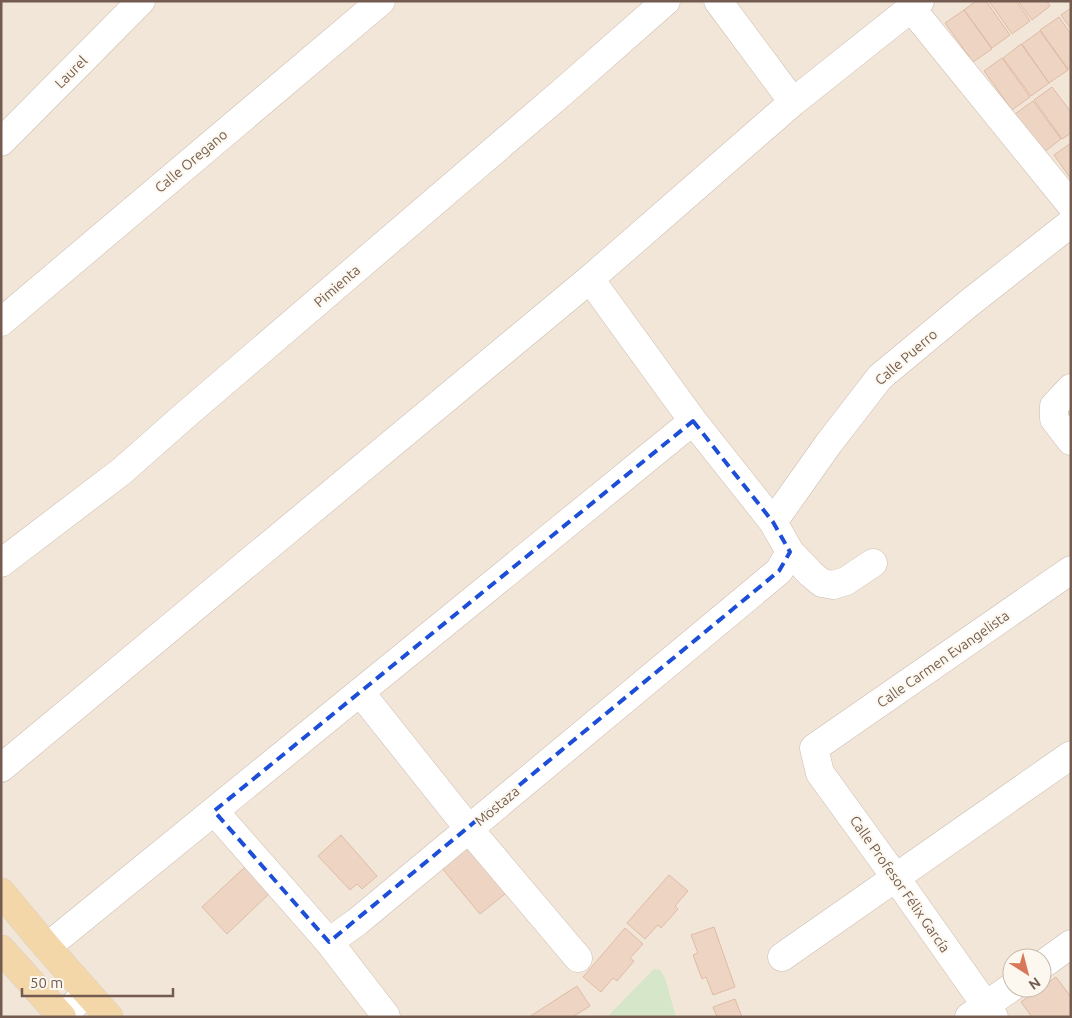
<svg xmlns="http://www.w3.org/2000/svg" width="1072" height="1018" font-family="Ubuntu,sans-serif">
<rect width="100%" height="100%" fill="#fbf4e9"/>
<path fill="#f2e6d8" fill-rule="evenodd" d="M1 1H1071V1017H1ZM1012 958H1042V988H1012Z"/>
<path fill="#d5e7c8" d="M654 969 660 970 665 978 676 1017H607Z"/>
<path fill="#eed4c3" stroke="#dfbba5" d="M976 1H986L1010 35 992 48 964 10Z
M989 1H1016L1030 21 1012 34Z
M1018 1H1047L1050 6 1032 20Z
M1071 8V29L1061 15Z
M964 10 992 49 973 62 945 23Z
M1059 17 1071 34V67L1068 69 1040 30Z
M1040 31 1068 70 1049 83 1022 44Z
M1021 44 1049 83 1031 96 1003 58Z
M1002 58 1030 97 1012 110 984 71Z
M1052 87 1071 112V133L1062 139 1034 100Z
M1033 101 1061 139 1043 153 1015 114Z
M1071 143V179L1054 155Z
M341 835 377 876 362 889 357 884 350 890 318 856Z
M472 842 510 890 480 914 441 867Z
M246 866 271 892 227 934 202 907Z
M669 875 688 891 675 906 678 909 661 928 658 925 645 939 627 923Z
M714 927 735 987 713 995 706 977 702 979 693 955 698 953 691 935Z
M625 928 643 944 630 958 634 961 617 981 613 978 601 992 583 977Z
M1056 977 1071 997V1017H1032L1021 1002 1040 988H1042V987Z
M577 986 590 1006 574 1016V1017H529Z
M735 999 742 1017H717L713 1007Z"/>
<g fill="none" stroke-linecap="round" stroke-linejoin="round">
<g stroke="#ccbcb0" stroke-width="29">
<path id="minor" d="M718 1 793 102
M911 8 1071 205
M1 142 141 1
M590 279 693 421 773 522 790 552 811 574 822 583 833 585 846 581 873 563
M1 322 381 1
M1071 388 1054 406V419L1071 441
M773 522 829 443 880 377 968 304 1071 223
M1 563 122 471 183 417 566 89 666 1
M360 692 469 829 578 958
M1 768 590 279 793 102 920 1
M214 811 329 942 357 922 393 892 779 571 790 552
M329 942 386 1016
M47 947 693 421
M782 957 1071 755
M1042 965 1071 944
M61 1017 87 993
M969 1017 1012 987
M994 1017 896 878 820 773 814 748 1071 570"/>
</g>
<g stroke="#d8d1ce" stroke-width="29">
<path id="major" d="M1 892 47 947 109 1017
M1 949 62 1017"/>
</g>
<use href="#minor" stroke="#fff" stroke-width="28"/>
<use href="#major" stroke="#f3d7a8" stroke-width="28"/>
</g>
<path fill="none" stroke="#1d4ed8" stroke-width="4" stroke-dasharray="10 6" stroke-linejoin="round" d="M693 421 773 522 790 552 779 571 329 942 214 811Z"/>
<g text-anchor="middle" stroke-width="4" stroke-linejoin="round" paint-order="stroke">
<g font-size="14" fill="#735c4f" stroke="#fdf8ef">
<text transform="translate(71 72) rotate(-45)" y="5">Laurel</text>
<text transform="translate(191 161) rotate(-40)" y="5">Calle Oregano</text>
<text transform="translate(337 286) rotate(-41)" y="5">Pimienta</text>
<text transform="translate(906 357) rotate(-41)" y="5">Calle Puerro</text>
<text transform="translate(943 659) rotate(-35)" y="5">Calle Carmen Evangelista</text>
<text transform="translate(497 806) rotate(-40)" y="5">Mostaza</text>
<text transform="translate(900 884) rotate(55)" y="5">Calle Profesor Félix García</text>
</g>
</g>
<rect width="1072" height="1018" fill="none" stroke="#735c4f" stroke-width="5"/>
<g transform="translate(1027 973) rotate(144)"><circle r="24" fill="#fdf8ef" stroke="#c6baaf"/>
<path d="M0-4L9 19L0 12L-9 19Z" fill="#d9775a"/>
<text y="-8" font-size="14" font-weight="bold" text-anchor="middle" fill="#735c4f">N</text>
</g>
<path d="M22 988v8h151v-8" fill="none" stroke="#735c4f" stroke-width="2.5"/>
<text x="30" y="988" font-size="15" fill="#735c4f" stroke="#fdf8ef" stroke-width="4" paint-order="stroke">50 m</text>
</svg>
